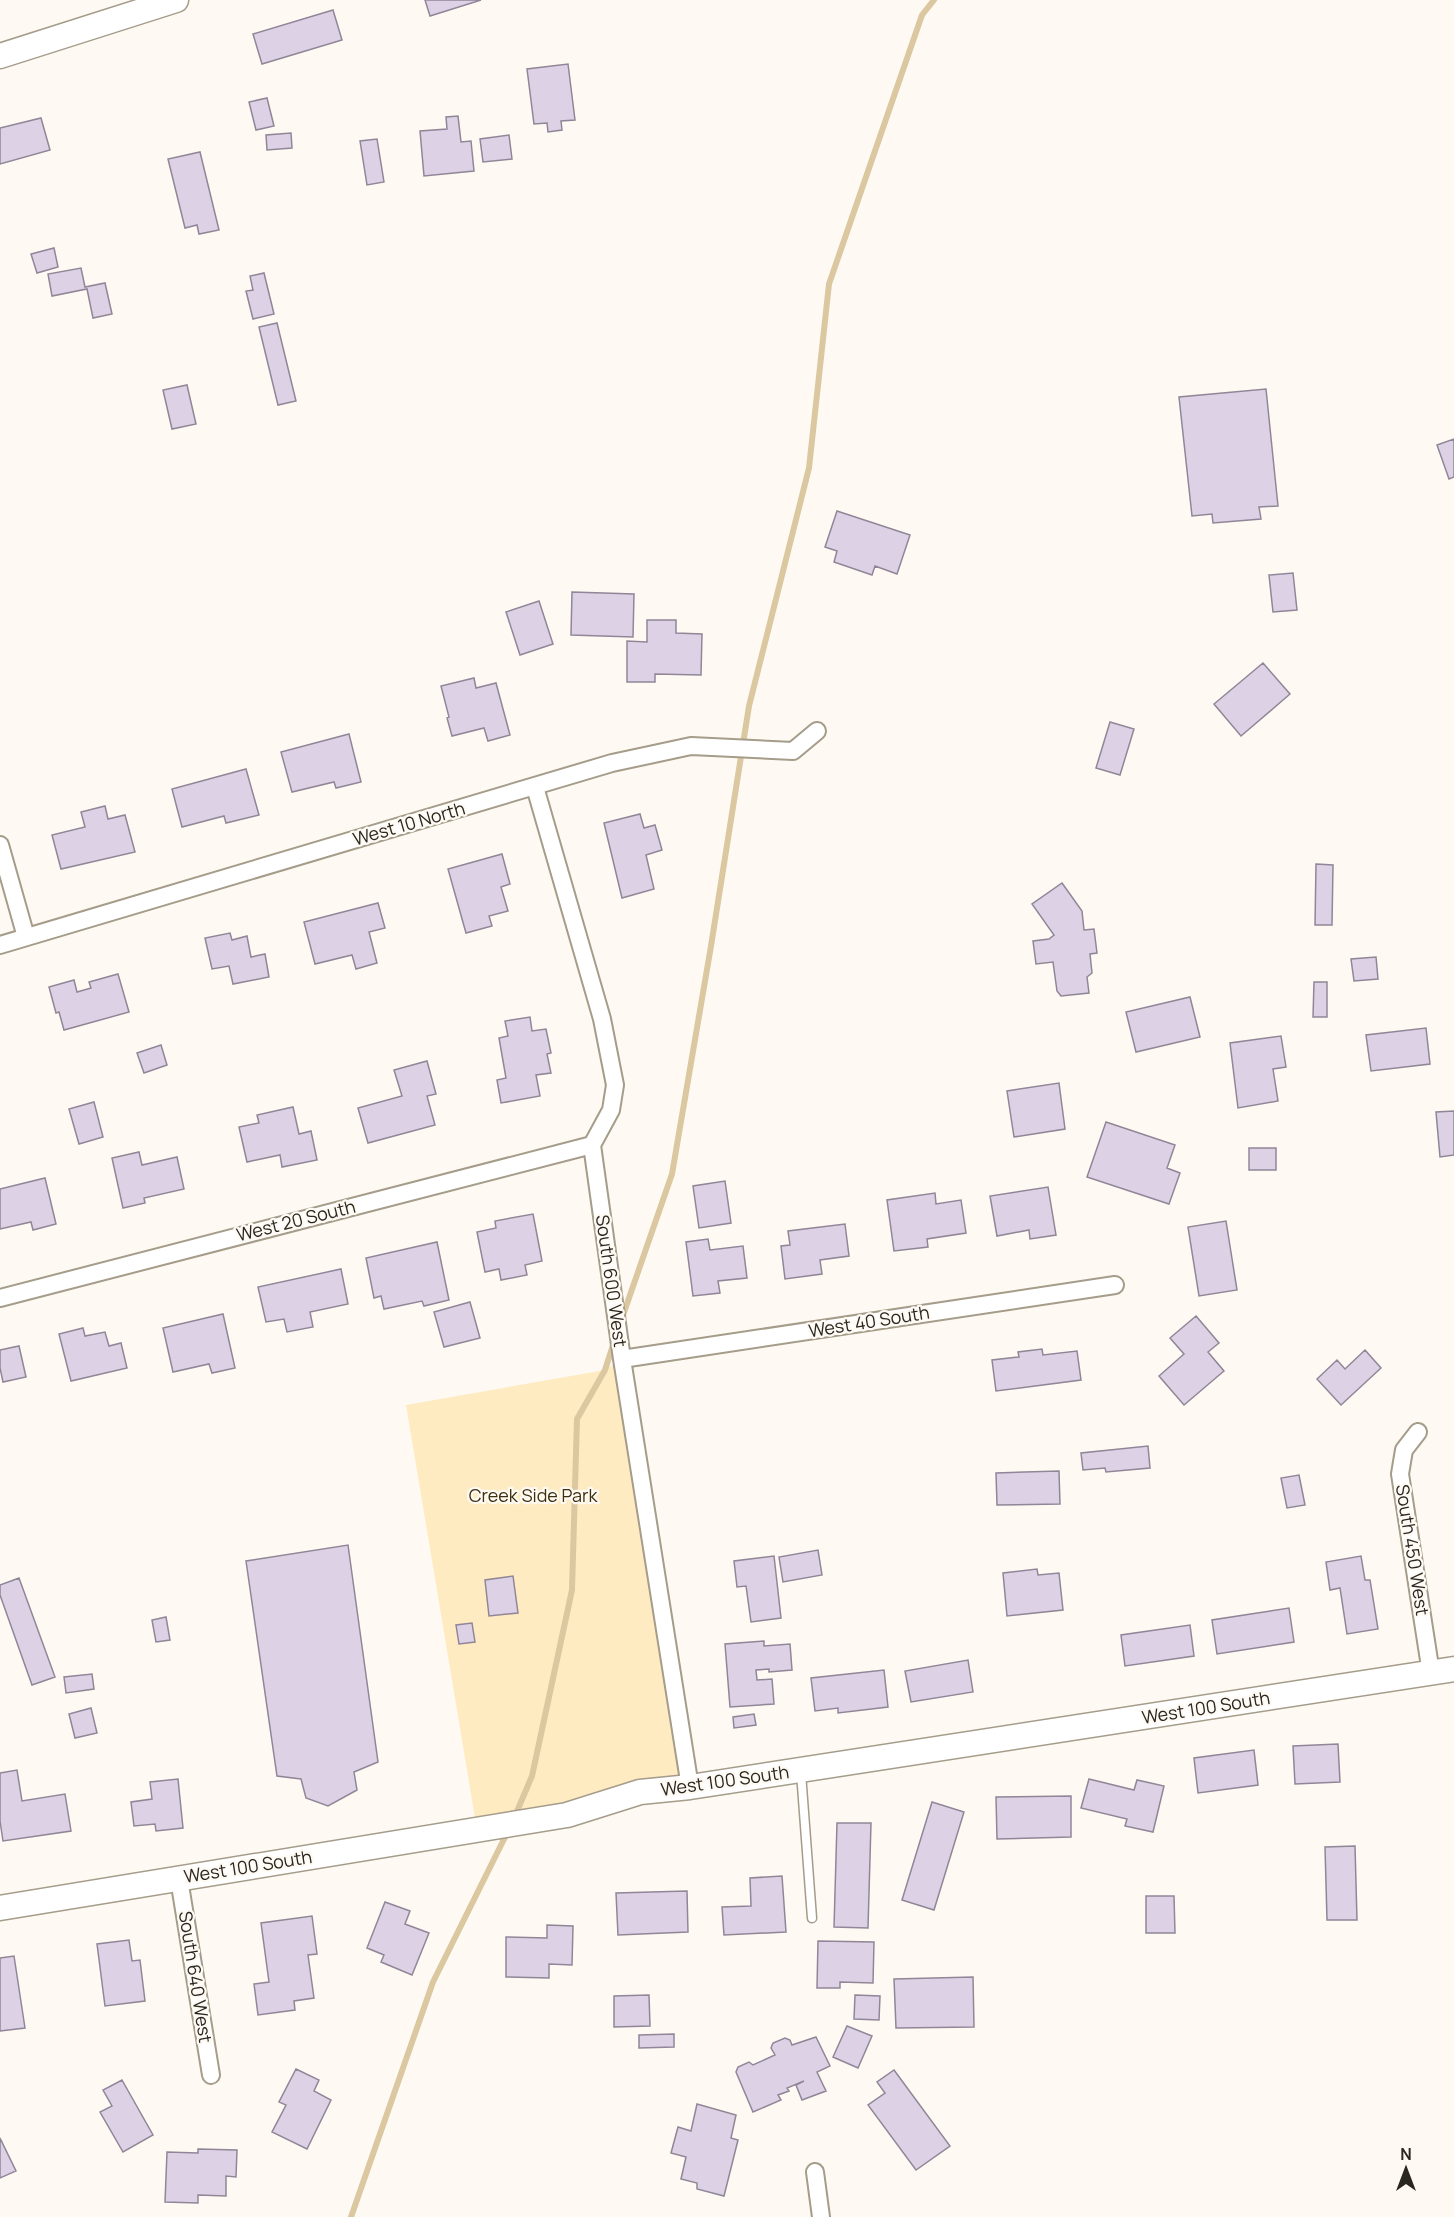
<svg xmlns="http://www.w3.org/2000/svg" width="1454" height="2217" font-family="Manrope,sans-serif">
<rect width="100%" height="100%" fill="#fefaf3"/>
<path fill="#ffebc2" d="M622 1359 690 1787 477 1830 406 1405 605 1370Z"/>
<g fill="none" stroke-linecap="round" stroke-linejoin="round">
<path stroke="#dbc8a0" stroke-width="6" d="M621 1321 672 1174 711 946 749 706 809 468 829 284 922 15 934 0
M515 1816 532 1776 572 1590 577 1419 605 1370 614 1342
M351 2217 433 1982 508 1831"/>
</g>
<path fill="#ddd2e5" stroke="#908697" stroke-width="1.5" d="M425 0H481L430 16Z
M333 10 342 40 262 64 253 34Z
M568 64 575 120 561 121 562 130 548 132 547 123 534 124 527 69Z
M267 98 274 126 256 130 249 102Z
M458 116 461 142 471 141 474 171 424 176 420 131 447 129 446 117Z
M41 118 50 150 0 164V128Z
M291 133 292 148 267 150 266 135Z
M509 135 512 159 483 162 480 139Z
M377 139 384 182 367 185 360 141Z
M200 152 219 230 199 234 197 225 185 228 168 159Z
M54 248 58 267 37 273 31 254Z
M81 268 85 287 105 283 112 314 93 318 87 289 52 296 48 274Z
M264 273 274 314 253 319 246 291 253 290 250 276Z
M277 323 296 401 278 405 259 327Z
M187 385 196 424 172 429 163 390Z
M1266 389 1278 506 1259 507 1261 519 1213 523 1212 514 1192 516 1179 397Z
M1454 439V477L1449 479 1437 445Z
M837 511 910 535 897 574 875 566 872 575 834 562 837 551 825 547Z
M1293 573 1297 610 1273 612 1269 575Z
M572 592 634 594 633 637 571 635Z
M539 601 553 644 520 655 506 612Z
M647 620H676V633L702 634 701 675 655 674V682H627V641L647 642Z
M1263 663 1290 694 1241 736 1214 704Z
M474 678 476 688 496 683 510 735 488 741 484 728 452 736 447 718 449 717 441 686Z
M1110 722 1134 729 1120 775 1096 768Z
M349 734 361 782 336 788 334 782 292 792 281 752Z
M246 769 259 815 226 823 224 816 182 827 172 789Z
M105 806 108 819 125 815 135 852 61 869 52 835 85 827 81 812Z
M640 814 644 828 655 825 662 850 646 855 654 889 622 898 604 823Z
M502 854 510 884 501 887 508 911 489 916 492 926 466 933 448 869Z
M1316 864 1333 865 1332 925H1315Z
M1062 883 1082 911 1084 930 1094 929 1097 953 1090 954 1092 973 1087 977 1089 993 1061 996 1057 991 1053 962 1036 964 1033 941 1049 939 1054 935 1032 904Z
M378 903 385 928 369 932 377 963 356 969 352 955 315 964 304 922Z
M230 933 232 940 247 936 251 957 265 954 269 977 233 984 229 966 212 969 205 938Z
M1376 957 1378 979 1354 981 1351 959Z
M118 974 129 1012 64 1030 59 1012 56 1013 49 987 74 980 77 992 91 988 89 982Z
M1314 982H1327V1017H1313Z
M1190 997 1200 1037 1136 1052 1126 1012Z
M530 1017 532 1031 546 1029 551 1053 547 1054 551 1073 536 1075 540 1096 501 1103 497 1080 506 1078 499 1038 508 1036 505 1021Z
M1426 1028 1430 1064 1371 1071 1366 1035Z
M1281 1036 1286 1067 1273 1069 1278 1101 1238 1108 1230 1043Z
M161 1045 167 1065 144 1073 137 1053Z
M427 1061 436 1094 427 1096 435 1125 368 1143 358 1108 402 1096 394 1070Z
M1059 1083 1065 1129 1014 1137 1007 1091Z
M94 1102 103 1137 79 1144 69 1109Z
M293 1107 299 1134 311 1131 317 1160 282 1167 280 1155 247 1162 239 1127 259 1123 257 1115Z
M1454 1111V1155L1440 1157 1436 1112Z
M1106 1122 1175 1145 1167 1168 1180 1173 1169 1204 1087 1177Z
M1249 1148H1276V1170H1249Z
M139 1152 142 1165 177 1157 184 1189 144 1198 145 1203 123 1208 112 1158Z
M45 1178 56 1224 33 1230 31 1222 0 1229V1189Z
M725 1181 731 1223 699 1228 693 1186Z
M1048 1187 1056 1235 1030 1239 1029 1230 997 1236 990 1196Z
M935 1193 936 1204 961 1200 966 1233 927 1239 928 1247 894 1251 887 1200Z
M533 1214 542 1261 525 1265 527 1275 501 1280 499 1269 485 1272 477 1232 496 1228 495 1221Z
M1226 1221 1237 1290 1199 1296 1188 1227Z
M845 1224 849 1256 820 1260 822 1274 785 1279 781 1246 790 1245 788 1231Z
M708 1239 710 1250 743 1246 747 1278 718 1281 720 1293 693 1296 686 1242Z
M437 1242 449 1300 424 1306 422 1301 384 1309 381 1296 374 1298 366 1258Z
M341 1269 348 1304 310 1312 313 1327 287 1332 284 1319 266 1322 258 1287Z
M470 1302 480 1338 444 1347 434 1312Z
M223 1314 235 1368 212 1373 209 1364 173 1372 163 1328Z
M1196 1316 1219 1343 1208 1352 1224 1371 1184 1405 1159 1376 1184 1354 1170 1338Z
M83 1328 85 1336 105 1332 109 1346 121 1343 127 1368 71 1381 59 1334Z
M19 1346 26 1377 3 1382 0 1368V1350Z
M1042 1349 1043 1355 1077 1351 1081 1380 996 1391 992 1360 1019 1357 1018 1352Z
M1365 1350 1381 1368 1341 1405 1317 1379 1337 1360 1345 1369Z
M1148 1446 1150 1468 1106 1472 1105 1468 1083 1470 1081 1453Z
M1059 1471 1060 1504 997 1505 996 1473Z
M1299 1475 1305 1505 1287 1508 1281 1478Z
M348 1545 378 1762 354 1772 357 1790 328 1806 306 1798 301 1779 277 1776 246 1561Z
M818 1550 822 1575 783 1582 779 1557Z
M774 1556 781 1618 751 1622 746 1586 737 1587 734 1561Z
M1361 1556 1365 1580H1370L1378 1629 1347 1634 1340 1588 1330 1590 1326 1562Z
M1037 1569 1038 1575 1059 1573 1063 1610 1007 1616 1003 1573Z
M513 1576 518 1613 489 1616 485 1580Z
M19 1578 55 1677 32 1685 0 1595V1585Z
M1289 1608 1294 1642 1217 1654 1212 1620Z
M166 1617 170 1640 156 1642 152 1620Z
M472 1623 475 1642 459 1644 456 1625Z
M1190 1625 1194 1656 1125 1666 1121 1635Z
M764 1641V1646L790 1644 792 1670 769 1672V1669L756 1670 757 1680 772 1679 774 1704 730 1707 725 1644Z
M968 1660 973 1692 911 1702 905 1671Z
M884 1670 888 1707 838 1713V1708L815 1711 811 1678Z
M92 1674 94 1689 66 1693 64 1677Z
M91 1708 97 1733 75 1738 69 1714Z
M754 1714 756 1725 734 1728 733 1717Z
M1338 1744 1340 1782 1295 1784 1293 1746Z
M1254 1750 1258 1785 1198 1793 1194 1758Z
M17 1770 22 1801 65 1794 71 1831 3 1841 0 1821V1773Z
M178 1779 183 1828 156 1831 155 1824 134 1826 131 1802 152 1799 150 1782Z
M1089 1779 1134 1790 1137 1780 1164 1786 1153 1832 1125 1826 1127 1819 1081 1808Z
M1071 1796V1837L997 1839 996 1797Z
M932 1802 964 1812 934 1910 902 1900Z
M837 1823H871L868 1928 834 1927Z
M1355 1846 1357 1920H1327L1325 1847Z
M782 1876 786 1932 724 1935 722 1907 751 1906 750 1878Z
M687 1891 688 1932 618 1935 616 1893Z
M1146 1896H1174L1175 1933H1146Z
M385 1902 410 1911 405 1924 429 1933 412 1975 381 1962 384 1955 367 1948Z
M312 1916 317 1954 308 1955 314 1998 294 2001 295 2010 258 2015 254 1984 269 1982 261 1923Z
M547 1925 573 1926 572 1965 549 1964V1978L506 1977V1937L547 1938Z
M129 1940 132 1961 140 1960 145 2001 105 2006 97 1944Z
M818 1941 874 1942 873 1983 840 1982V1988H817Z
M14 1956 25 2028 0 2031V1958Z
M973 1977 974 2027 896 2028 894 1979Z
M649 1995 650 2026 614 2027V1996Z
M855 1995 880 1996 879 2020 854 2019Z
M847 2026 872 2036 858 2068 833 2057Z
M674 2034V2047L639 2048V2035Z
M816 2037 830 2066 817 2072 826 2091 802 2100 796 2085 804 2081 787 2088 789 2091 778 2095 781 2100 753 2112 736 2072 738 2067 749 2062 753 2065 775 2055 771 2048 773 2043 785 2038 790 2040 792 2045Z
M296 2069 319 2080 314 2091 331 2100 307 2149 272 2132 286 2105 279 2102Z
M894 2070 950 2146 916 2170 868 2105 885 2093 877 2082Z
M122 2080 153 2135 123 2152 100 2112 112 2106 103 2090Z
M697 2104 736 2115 731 2138 738 2140 724 2196 697 2189V2183L681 2179 686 2157 671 2153 678 2127 691 2131Z
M0 2138 16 2171 0 2178Z
M198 2149 237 2150 236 2177 226 2176V2196L198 2195V2203L165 2202 167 2152 198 2153Z"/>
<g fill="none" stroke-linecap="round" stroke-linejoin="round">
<g stroke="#a59c8a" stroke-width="11">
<path id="lane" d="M801 1773 812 1918"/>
</g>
<g stroke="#a59c8a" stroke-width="20">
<path id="street" d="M535 787 602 1019 615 1085 611 1110 592 1145 622 1359 690 1787
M0 845 26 937
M0 945 612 763 691 746 793 751 817 731
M0 1298 592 1145
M622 1359 1115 1285
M1418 1432 1404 1450 1400 1474 1431 1673
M179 1879 211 2075
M815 2172 821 2217"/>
</g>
<g stroke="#a59c8a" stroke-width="27">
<path id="secondary" d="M0 56 176 0
M0 1908 567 1815 640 1792 690 1787 1454 1669"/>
</g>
<use href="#lane" stroke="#fff" stroke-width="8"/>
<use href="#street" stroke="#fff" stroke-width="16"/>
<use href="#secondary" stroke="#fff" stroke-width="24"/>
</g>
<g text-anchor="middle" stroke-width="4.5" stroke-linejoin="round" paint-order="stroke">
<g font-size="18" fill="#2a2720" stroke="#fefaf3">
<text transform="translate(409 824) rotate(-16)" y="6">West 10 North</text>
<text transform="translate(296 1221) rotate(-14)" y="6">West 20 South</text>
<text transform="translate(611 1281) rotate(82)" y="6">South 600 West</text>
<text transform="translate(869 1322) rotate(-9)" y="6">West 40 South</text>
<text transform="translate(1412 1550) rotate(81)" y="6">South 450 West</text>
<text transform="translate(1206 1708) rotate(-9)" y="6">West 100 South</text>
<text transform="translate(725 1781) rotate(-8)" y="6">West 100 South</text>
<text transform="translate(248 1867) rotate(-9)" y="6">West 100 South</text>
<text transform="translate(195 1977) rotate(81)" y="6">South 640 West</text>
</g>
<g font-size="18" fill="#3e300f" stroke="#fefaf3">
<text x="533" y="1502">Creek Side Park</text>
</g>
</g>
<g transform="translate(1406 2169)" stroke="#fefaf3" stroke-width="4.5" paint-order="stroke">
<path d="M0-4.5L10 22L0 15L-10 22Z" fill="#2a2720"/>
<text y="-9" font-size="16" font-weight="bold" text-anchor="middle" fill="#2a2720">N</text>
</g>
</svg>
